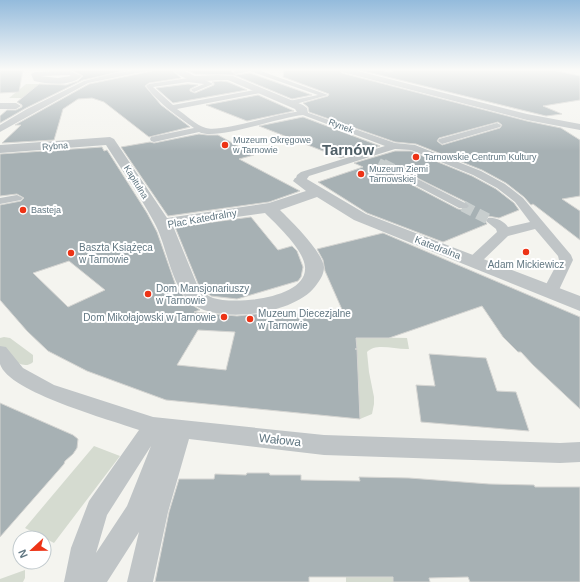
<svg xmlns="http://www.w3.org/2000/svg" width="580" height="582" font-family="Helvetica,sans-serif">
<rect width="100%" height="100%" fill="#f4f4ef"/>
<path fill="#d5dbd0" d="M26 84H41L22 98H9Z
M4 337 10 338 33 355V362C22 372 8 355 0 348V338Z
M356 337 407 338 409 349C396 350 376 342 367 352L369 372 374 397V404L372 414 360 419Z
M94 446 120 456 54 543 25 528Z
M25 570V578L23 582H0V579Z
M346 577H393V582H346Z"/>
<path fill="#a7b1b4" stroke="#d5d5d2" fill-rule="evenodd" d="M0 70H23L19 92 0 93Z
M71 70H128L83 80 26 108 0 123V116L7 110H16L22 107V105L17 102 39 84 66 85 78 81 83 76Z
M153 70H172L181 78 149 83 145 86 161 105 190 127 149 137 104 102 92 98 78 99 63 109 54 140 2 143 21 125H15L89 84 152 71Z
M186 70H230L236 75 250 73 312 95 292 99 234 75 195 74Z
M284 70H340L342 73 527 121 561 128 580 140V196L562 199 580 211V240L533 204 531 205 524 197 506 183 482 170 416 144 395 142 309 112 308 107 303 103 328 96 329 94 283 77ZM498 122 502 125 500 128 442 145 437 141 439 138Z
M359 70H380L389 72 396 70H553L580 76V100L543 106 562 114 546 116Z
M221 81 228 82 247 90 173 103 156 88 188 84 198 85 190 89V91L195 93 214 85V83L212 82Z
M258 95 294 111 247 121 206 105Z
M303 117 380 146 341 158 259 126Z
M199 134 207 135H218L254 155 239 159 300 191 269 202 168 216 121 147 150 142 154 143Z
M102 147 104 151 107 150 147 213 157 232 176 286 189 303 200 310 194 312 237 316 265 313 344 314 325 271 323 260 317 249 383 233 580 317V409L533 365 521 352H518L503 337 482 306 389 338H356L357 349H355H357L360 419 166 400 87 371 48 351 27 331 0 300V205L21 201 24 198 17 194 0 196V154ZM69 261 105 290 68 307 33 273ZM198 330 235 332 226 370 177 365Z
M395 151H411L472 176 496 189 514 203 519 210 499 218 488 216 485 221 487 224 443 242 367 213 318 182 363 167 354 163ZM399 169 468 203 470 207 467 210 458 209 395 176 394 173Z
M251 217 278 250 292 246 297 251 303 267 301 277 298 281 237 299 211 296 199 286 175 227Z
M429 354 486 358 497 391 516 392 529 431 421 422 416 385 435 386Z
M0 403 73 435 78 439 77 448 73 454 65 461 64 464 0 537Z
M247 473H269L270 475H301V480L360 481 359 477 409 478 489 484 534 485 535 487H580V582H470L468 577 429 578 430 582H393V577H309V582H155L169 512 179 479H214L215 474 246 475Z"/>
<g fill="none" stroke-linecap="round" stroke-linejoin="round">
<path stroke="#c8cece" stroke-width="8" stroke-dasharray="8 4.5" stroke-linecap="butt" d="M379 162 385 165"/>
<path stroke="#c8cece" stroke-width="11" stroke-dasharray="11 5.5" stroke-linecap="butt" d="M383 164 400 173
M463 206 492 221"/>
<path fill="#c0c5c7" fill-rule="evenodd" d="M138 70H152L88 83 0 132V125L27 109 84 81 115 73Z
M238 70H258L328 95 292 105H289V101L318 95 250 71 236 74 233 72Z
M188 78 203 79 213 84 194 92 191 90 192 89 204 84 188 82 153 87 173 105 260 89 263 91 260 93 177 109C185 114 197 126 206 128 221 133 281 112 303 111L395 143 415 145 481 171 505 184 523 198 571 255 573 260 558 292 555 295 550 297 545 295 542 292 559 260 558 256 535 229 508 236 479 264 474 265 469 264 467 261 469 258 497 232 496 229 486 221 488 218C495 217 504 221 508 227L530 222 515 202 497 188 473 175 411 150 395 149 309 176 304 183 300 184 295 181 297 175 301 172 385 146 303 115C279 117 217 141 199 132L154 142 151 141 150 139 151 137 194 128C176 115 159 104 146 86L149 84Z
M497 123 501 125 500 127 442 144 438 141 439 139Z
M400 170 467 204 469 206 467 208H459L396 175 395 173Z
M17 195 23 198 21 200 0 204V198Z
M0 346 6 347 23 368 54 385 153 417 324 435 560 443 580 442V462L560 463 324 455 189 439 168 512 153 582H127L139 532 107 582H64L71 548 89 501 139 430C111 420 8 392 0 364 0 359 0 351 0 346ZM151 446 127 506 96 553 107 515Z"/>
<path fill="#c0c5c7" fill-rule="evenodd" d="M173 70H183L195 76 217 75 233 76 303 105 307 108 308 113 307 115H299L295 109 228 80C208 79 189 86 173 70Z
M341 70H354L527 114 580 124V130L527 120 342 72Z
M70 71 82 76C71 87 48 84 34 81L31 74 35 72ZM69 75 71 76 58 78 40 76Z
M0 103H16L21 106 16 109H0Z
M110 137 114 139 167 218 269 203 306 191 293 181 295 178 300 177 305 178 366 214 580 296V311L354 220 317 197 280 210C292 222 322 251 324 267 324 273 321 279 317 284 298 314 217 326 190 302 170 284 167 245 154 222 140 196 122 170 106 145L0 153V145ZM265 213C277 225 304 250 305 267 308 299 234 305 213 298 207 296 202 291 198 287L173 226Z"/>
</g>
<linearGradient id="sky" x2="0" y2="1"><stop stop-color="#94bbdc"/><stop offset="0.46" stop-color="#fafaf8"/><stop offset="1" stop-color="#fafaf8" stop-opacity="0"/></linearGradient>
<rect width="580" height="151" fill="url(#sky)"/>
<g fill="#ed3316" stroke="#fff" stroke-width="1.5">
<circle cx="225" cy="145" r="4"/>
<circle cx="416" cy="157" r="4"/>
<circle cx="361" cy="174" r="4"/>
<circle cx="23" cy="210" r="4"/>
<circle cx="526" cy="252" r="4"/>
<circle cx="71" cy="253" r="4"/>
<circle cx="148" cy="294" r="4"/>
<circle cx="224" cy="317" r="4"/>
<circle cx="250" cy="319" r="4"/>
</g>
<g text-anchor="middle" stroke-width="4" stroke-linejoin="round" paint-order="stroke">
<g font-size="9" fill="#617782" stroke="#fff">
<text transform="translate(341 126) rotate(21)" y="3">Rynek</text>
<text transform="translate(55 146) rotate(-4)" y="3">Rybna</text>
<text transform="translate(136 182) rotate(58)" y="3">Kapitulna</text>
</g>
<g font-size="9" fill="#617782" stroke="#fff" text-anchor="start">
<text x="233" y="143">Muzeum Okręgowe<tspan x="233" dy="10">w Tarnowie</tspan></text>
<text x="424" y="160">Tarnowskie Centrum Kultury</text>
<text x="369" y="172">Muzeum Ziemi<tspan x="369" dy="10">Tarnowskiej</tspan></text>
<text x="31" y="213">Basteja</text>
</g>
<g font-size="10" fill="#617782" stroke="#fff">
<text transform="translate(202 218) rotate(-10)" y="4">Plac Katedralny</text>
<text transform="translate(438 247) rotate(21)" y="4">Katedralna</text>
</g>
<g font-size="10" fill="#617782" stroke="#fff" text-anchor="start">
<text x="79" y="251">Baszta Książęca<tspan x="79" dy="12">w Tarnowie</tspan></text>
<text x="526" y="268" text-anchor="middle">Adam Mickiewicz</text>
<text x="156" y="292">Dom Mansjonariuszy<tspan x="156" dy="12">w Tarnowie</tspan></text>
<text x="258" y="317">Muzeum Diecezjalne<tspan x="258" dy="12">w Tarnowie</tspan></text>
<text x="216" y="321" text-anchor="end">Dom Mikołajowski w Tarnowie</text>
</g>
<g font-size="12" fill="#617782" stroke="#fff">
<text transform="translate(280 440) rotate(6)" y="4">Wałowa</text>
</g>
<g font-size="15" font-weight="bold" fill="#4f5f67" stroke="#fff">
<text x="348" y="155">Tarnów</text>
</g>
</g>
<g transform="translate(32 550) rotate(248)"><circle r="19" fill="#ffffff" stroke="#c0c9cd"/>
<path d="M0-3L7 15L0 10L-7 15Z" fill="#ed3316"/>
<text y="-6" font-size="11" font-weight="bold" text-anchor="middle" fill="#617782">N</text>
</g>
</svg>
